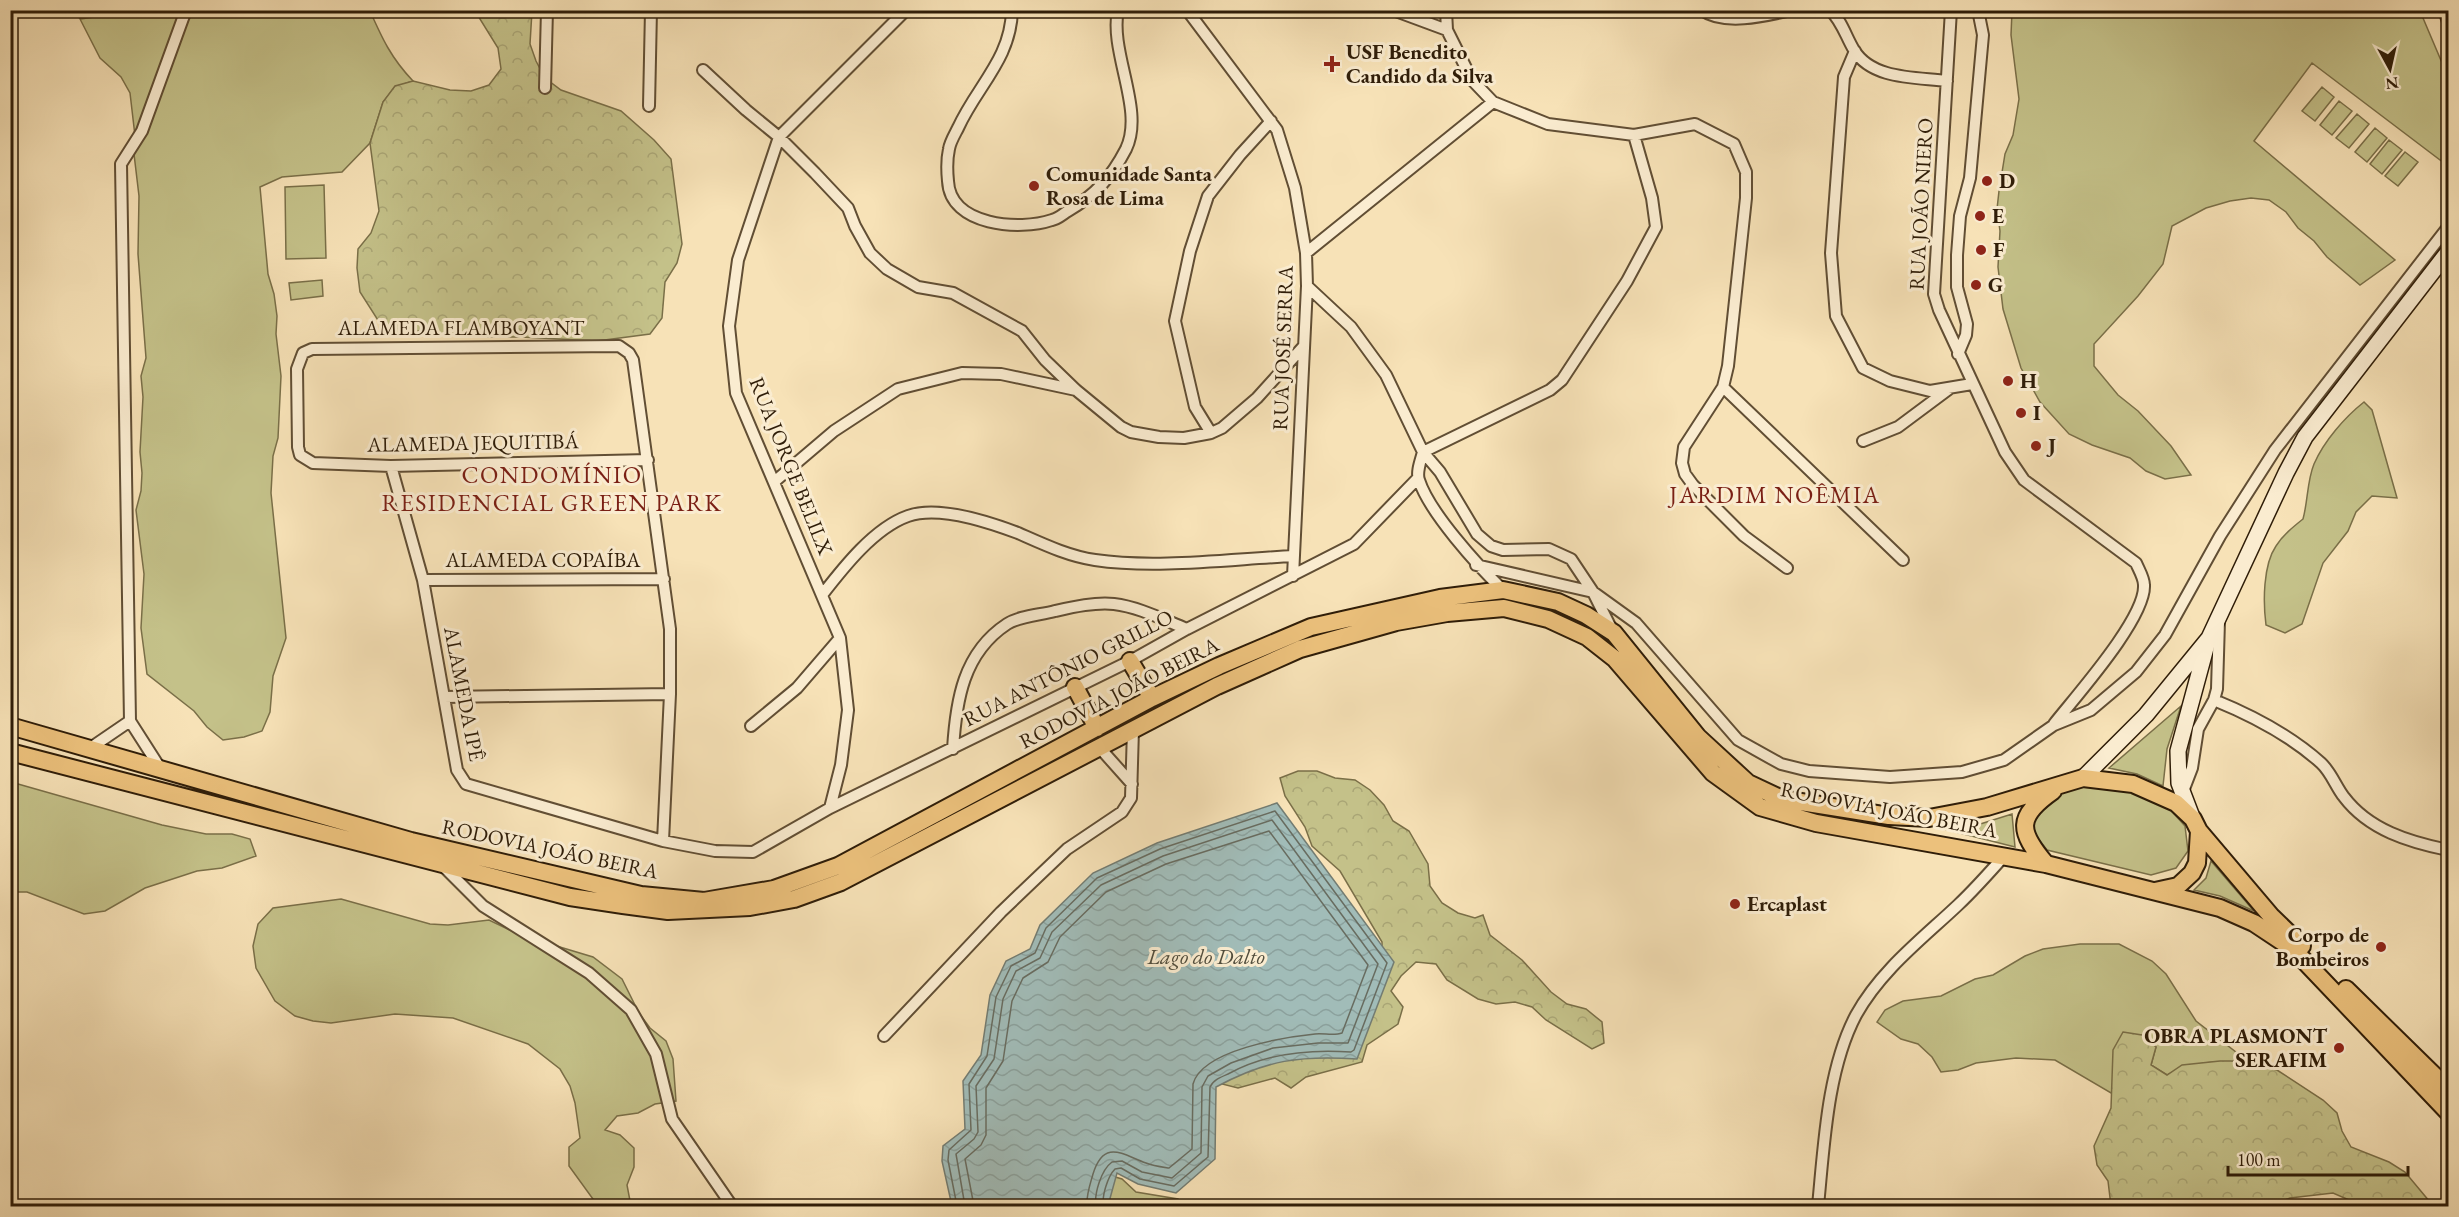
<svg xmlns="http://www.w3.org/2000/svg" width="2459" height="1217" font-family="'EB Garamond',serif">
<defs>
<pattern id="forest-crowns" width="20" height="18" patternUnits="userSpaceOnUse" patternTransform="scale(1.5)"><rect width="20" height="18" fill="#c4c189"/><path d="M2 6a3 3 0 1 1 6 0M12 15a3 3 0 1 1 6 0" fill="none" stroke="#a9a575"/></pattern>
<pattern id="water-waves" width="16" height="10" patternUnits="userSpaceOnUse" patternTransform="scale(1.5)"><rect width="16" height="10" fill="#a1bcb8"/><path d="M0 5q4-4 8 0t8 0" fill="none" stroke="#8ba19d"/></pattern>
</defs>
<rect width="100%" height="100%" fill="#f7e2b7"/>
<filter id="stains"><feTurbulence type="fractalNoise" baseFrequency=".00333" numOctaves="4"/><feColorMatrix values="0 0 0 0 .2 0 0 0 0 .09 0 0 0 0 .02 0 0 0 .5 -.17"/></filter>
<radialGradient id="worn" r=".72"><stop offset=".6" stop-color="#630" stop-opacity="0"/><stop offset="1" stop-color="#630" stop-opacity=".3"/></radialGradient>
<path fill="#c4c189" stroke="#7a6f48" stroke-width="1.5" d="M97 10 370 11C382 38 391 58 413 81L395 87 383 102 370 143 342 172 282 177 260 187 268 274 274 294 277 316 276 334 281 376 278 438 273 456 271 493 286 638 273 676 270 712 262 731 244 737 223 740 207 727 194 711 147 674 141 628 144 574 136 510 141 491 142 473 140 452 143 397 141 376 146 358 138 254 139 196 134 154 135 136 130 93 121 77 100 58 79 17Z
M2012 11H2420L2448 77V166L2312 63 2254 141 2395 260 2360 285 2327 257 2314 241 2298 228 2286 212 2269 200 2251 198 2230 201 2206 208 2172 226 2163 264 2138 296 2094 344V366L2118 395 2138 411 2171 446 2191 475 2165 479 2146 471 2130 458 2092 445 2069 434 2040 402 2021 368 2003 309 1998 267 2000 231 1997 209 1999 191 2005 154 2013 135 2019 99 2011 35Z
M2322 87 2334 97 2315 121 2302 111Z
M2339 101 2352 111 2332 135 2320 125Z
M2357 114 2369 124 2349 148 2336 138Z
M2375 128 2387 138 2367 162 2355 152Z
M2389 140 2402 150 2382 174 2370 164Z
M2405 152 2418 162 2398 186 2385 176Z
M324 185 326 258 286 259 285 187Z
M322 280 323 296 291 300 289 283Z
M2364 402 2372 410 2397 498 2372 496 2356 512 2348 531 2323 563 2302 624 2285 633 2266 625C2263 602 2263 565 2276 546 2283 535 2293 527 2303 519 2308 501 2307 481 2314 464 2324 441 2345 417 2364 402Z
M2181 706 2167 749 2163 786 2137 774 2109 768Z
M11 782 162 825 206 834H232L250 839 256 856 222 868 197 871 145 888 105 911 84 914 27 892H11Z
M2093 784 2134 789 2167 806 2185 826 2188 851 2176 868 2151 875 2047 850 2034 833 2031 813 2043 797Z
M2012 814 2015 847 1944 829 1974 826Z
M2211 861 2254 911 2220 896 2194 890 2206 878Z
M341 899 430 924 448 925 489 920 520 935 593 957 622 979 639 1013 650 1028 666 1041 673 1059 676 1101 655 1104 638 1113 617 1116 605 1130 620 1135 634 1148V1167L627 1185 631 1206H598L569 1166V1147L580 1138 575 1103 570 1086 560 1069 528 1044 453 1018 395 1014 331 1023 313 1021 295 1016 275 1001 256 968 253 946 258 924 273 908Z
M2080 944H2119L2152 961 2166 974 2196 1021 2241 1056 2244 1062C2217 1061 2191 1061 2167 1075L2151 1065 2156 1047 2142 1035 2111 1093 2055 1060 2016 1058 1976 1063 1958 1070 1941 1072 1932 1057 1918 1044 1901 1039 1877 1022 1885 1010 1903 1001 1941 996 1975 979 1993 975 2025 956 2043 949Z
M1105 1174 1122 1179 1136 1192 1178 1199 1182 1206H1104Z"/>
<path fill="url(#forest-crowns)" stroke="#7a6f48" stroke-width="1.5" d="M70 11H101L100 16 81 19Z
M475 11H532L530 44 536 61 545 78 561 90 621 111 654 140 671 159 682 244 677 263 665 282 662 318 650 334 597 341 521 337H488L463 333 438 336 419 331 388 336 360 292 357 268 358 249 371 233 379 211 370 143 383 102 395 86 413 81 450 90 471 91 489 85 501 69 498 48Z
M1298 771H1317L1335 778 1355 780 1370 790 1384 805 1393 821 1409 831 1428 864 1430 886 1442 903 1458 913 1475 918 1483 915 1490 935 1522 960 1551 992 1567 1004 1586 1009 1602 1022 1604 1043 1592 1049 1546 1020 1532 1007 1515 1002 1496 1004 1478 999 1447 980 1436 964 1416 962 1401 976 1391 991 1403 1007 1398 1024 1367 1045 1362 1062 1306 1077 1291 1088 1275 1078 1238 1088 1218 1083 1382 961V942L1340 871 1312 846 1305 827 1285 796 1280 778Z
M2123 1032 2142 1035 2156 1047 2151 1065 2167 1075 2182 1065 2220 1061H2239L2277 1070 2323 1100 2337 1113 2342 1131 2351 1147 2389 1162 2405 1172 2430 1202 2446 1206H2363L2333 1193 2290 1198 2268 1206H2111L2108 1181 2097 1165 2094 1146 2111 1108 2113 1050Z"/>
<path fill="url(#water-waves)" stroke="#737c72" stroke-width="1.5" d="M1277 803 1394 962 1357 1059C1301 1055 1266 1060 1216 1087L1215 1159 1176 1193 1138 1184 1117 1173 1109 1202 1110 1206H952L942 1161 943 1146 965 1129 963 1081 981 1055 990 995 1006 961 1030 949 1040 925 1093 873 1157 843Z"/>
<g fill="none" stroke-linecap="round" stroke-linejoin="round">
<path stroke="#686c60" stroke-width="1.5" d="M957 1206 948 1160 949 1150 971 1130 969 1084 987 1056 996 997 1011 966 1035 953 1046 928 1097 878 1160 849 1275 811 1387 963 1354 1050 1351 1052C1308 1049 1266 1053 1228 1074 1221 1077 1213 1080 1210 1087L1208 1157 1174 1186 1140 1179 1121 1168 1115 1169C1108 1176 1101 1197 1104 1206
M965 1206 956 1154 974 1139 978 1132 976 1086 994 1059 1003 999 1016 971 1040 958 1052 932 1101 885 1163 856 1272 820 1378 964 1348 1043H1318L1273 1048 1231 1063 1208 1076 1202 1087 1201 1153 1172 1178 1142 1172 1122 1161 1112 1162C1101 1170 1094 1194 1096 1206
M974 1206 965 1159 981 1145 986 1135V1088L1003 1061 1012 1001 1023 978 1048 962 1060 937 1106 892 1166 864 1269 831 1368 965 1342 1033C1334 1036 1324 1033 1315 1034 1285 1037 1202 1050 1193 1084L1192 1149 1169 1168C1162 1167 1153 1166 1146 1163 1123 1155 1104 1138 1093 1174 1090 1185 1086 1195 1087 1206"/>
<g stroke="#614e34" stroke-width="14">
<path id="minor" d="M1012 10C1011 59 977 86 958 128 955 134 950 142 949 149 947 158 947 171 948 181 950 226 1020 231 1052 220 1058 219 1063 214 1068 211 1095 195 1111 178 1126 149 1145 110 1109 52 1118 10
M1187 10 1277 130 1295 188 1306 253 1307 286 1293 576
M1393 10 1447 30
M1446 10 1447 30 1472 80 1493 102 1548 124 1634 135 1695 124 1734 144 1746 172V198L1728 366 1723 387 1684 447 1682 463 1685 474 1693 485 1744 536 1787 568
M1702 10C1724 26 1765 16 1791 10
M1830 10C1842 21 1846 37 1854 50 1872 80 1917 77 1947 81
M1951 10 1934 294 1939 310 2005 452 2024 480 2136 563C2139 570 2144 578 2144 585 2146 618 2076 696 2054 724
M2444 10 2448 22
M1855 51 1844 77 1831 253 1836 316 1863 368 1890 381 1930 391 1972 384
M703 70 746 110 779 137 815 173 848 208 855 226 870 253 887 269 918 287 953 293 1022 331 1045 360 1076 390 1121 427 1131 432 1159 437 1184 438 1211 433 1222 428 1257 398 1303 347
M545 88 547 10
M649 106 651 10
M1306 253 1493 102
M1307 286 1351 327 1386 375 1423 452 1440 472 1477 534 1491 546 1503 550 1549 549 1571 559 1593 592 1612 630
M1958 354 1966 335 1967 324 1957 287V255L1960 216 1970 178 1983 35 1978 10
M1723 387 1903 560
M1211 433 1195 407 1175 321 1190 251 1208 196 1240 155 1271 121
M1863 441 1898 427 1949 389
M1423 452 1550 390 1562 380 1627 281 1656 227 1652 198 1634 135
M1423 452C1421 460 1416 472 1419 480 1429 512 1478 566 1503 590
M648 460 391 466 313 463 300 455 298 447 297 369 303 353 312 349 619 346 629 353 633 360 670 629V694L663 841
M391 466 423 580 457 770 466 784 663 841 715 851 753 852 830 808 1130 661 1187 629 1354 544 1418 478
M774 482 834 431 898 389 962 373 1001 374 1076 390
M1476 565 1593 592 1636 623 1738 740 1781 764 1809 771 1890 777 1962 772 2004 760 2054 725 2091 710 2136 672 2165 635 2220 536 2275 450 2448 227
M423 580 664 579
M822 595C843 568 874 528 908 516 938 505 989 522 1018 533 1043 544 1068 556 1095 560 1156 569 1231 559 1294 556
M2219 621 2217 689 2214 700C2251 715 2291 736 2321 763 2331 772 2336 787 2344 797 2369 830 2409 842 2448 850
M444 697 670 694
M751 726 797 688 840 638
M1099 747 1132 784
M89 749 130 721
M953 749C956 701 963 653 1007 624 1019 616 1040 615 1055 611 1073 607 1095 602 1114 604 1139 607 1164 620 1187 629
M162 771 130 721 121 164 142 131 186 10
M2182 794 2192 768 2198 729 2214 700
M830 808 841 765 848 710 840 638 736 393 729 326 738 260 779 137 906 10
M443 866 483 906 589 973 631 1010 656 1054 672 1119 732 1206
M884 1036 1001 912 1067 849 1122 812 1131 798 1133 729
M1818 1206C1824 1146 1827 1070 1856 1015 1881 970 1922 939 1958 905 1975 889 1990 872 2005 855"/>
</g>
<g stroke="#2f1d08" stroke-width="18">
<path id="secondary" d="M2083 778 2146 715 2209 638 2286 473 2305 437 2448 252
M2192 817 2179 783 2178 751 2207 644"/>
</g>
<g stroke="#2f1d08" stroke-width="20">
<path id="primary" d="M1130 661 1152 698
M1075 687 1097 728
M10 726 411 841 641 895 704 901 774 889 838 866 1152 698 1219 666 1311 627 1440 598 1503 590 1558 602 1586 615 1614 633 1698 737 1748 783 1782 799 1889 816 1929 818 1987 807 2083 778 2133 784 2176 803 2193 819 2199 831 2197 863 2192 873 2178 886 2155 891
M10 752 570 897 623 905 668 911 750 907 794 899 841 882 1217 686 1300 649 1396 622 1447 613 1504 608 1548 619 1587 637 1615 659 1713 773 1760 807 1816 823 2046 864 2220 908 2254 923 2293 949 2448 1112
M2199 831 2271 916 2302 946
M2046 864C2018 831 2016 817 2053 791
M2346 989 2448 1089"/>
</g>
<use href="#minor" stroke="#faecd0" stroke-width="10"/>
<use href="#secondary" stroke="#faecd0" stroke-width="15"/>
<use href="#primary" stroke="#ecc17c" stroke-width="16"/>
</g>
<g fill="#8f2418" stroke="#faecd0" stroke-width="2">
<path d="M1329 55h6v6h6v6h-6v6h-6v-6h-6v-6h6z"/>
<circle cx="1987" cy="181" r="6"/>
<circle cx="1034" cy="186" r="6"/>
<circle cx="1980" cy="216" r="6"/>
<circle cx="1981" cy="250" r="6"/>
<circle cx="1976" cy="285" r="6"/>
<circle cx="2008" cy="381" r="6"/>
<circle cx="2021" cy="413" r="6"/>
<circle cx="2036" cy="446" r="6"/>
<circle cx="1735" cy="904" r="6"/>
<circle cx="2381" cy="947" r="6"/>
<circle cx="2339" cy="1048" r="6"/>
</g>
<g text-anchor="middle" stroke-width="6" stroke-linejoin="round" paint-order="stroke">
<g font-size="21" font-weight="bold" fill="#2f1d08" stroke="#faecd0" text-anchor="start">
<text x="1346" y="59">USF Benedito<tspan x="1346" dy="24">Candido da Silva</tspan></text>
<text x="1046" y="181">Comunidade Santa<tspan x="1046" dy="24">Rosa de Lima</tspan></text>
<text x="1999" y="188">D</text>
<text x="1992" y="223">E</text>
<text x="1993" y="257">F</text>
<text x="1988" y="292">G</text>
<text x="2020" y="388">H</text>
<text x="2033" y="420">I</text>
<text x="2048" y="453">J</text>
<text x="1747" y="911">Ercaplast</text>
<text x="2369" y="942" text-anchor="end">Corpo de<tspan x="2369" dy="24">Bombeiros</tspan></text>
<text x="2327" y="1043" text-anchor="end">OBRA PLASMONT<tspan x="2327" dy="24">SERAFIM</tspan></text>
</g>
<g font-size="21" fill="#2f1d08" stroke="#faecd0">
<text transform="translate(1921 204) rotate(-87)" y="7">RUA JOÃO NIERO</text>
<text x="461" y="335">ALAMEDA FLAMBOYANT</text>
<text transform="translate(1283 348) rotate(-88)" y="7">RUA JOSÉ SERRA</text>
<text transform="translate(473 443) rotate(-1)" y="7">ALAMEDA JEQUITIBÁ</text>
<text transform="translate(791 466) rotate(68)" y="7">RUA JORGE BELILX</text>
<text x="543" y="567">ALAMEDA COPAÍBA</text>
<text transform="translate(1068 668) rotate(-27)" y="7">RUA ANTÔNIO GRILLO</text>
<text transform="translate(1119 693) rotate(-27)" y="7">RODOVIA JOÃO BEIRA</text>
<text transform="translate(464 694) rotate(79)" y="7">ALAMEDA IPÊ</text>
<text transform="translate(1889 810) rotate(11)" y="7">RODOVIA JOÃO BEIRA</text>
<text transform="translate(550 849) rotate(12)" y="7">RODOVIA JOÃO BEIRA</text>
</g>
<g font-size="22" font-style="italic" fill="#514d3d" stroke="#faecd0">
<text x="1206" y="964">Lago do Dalto</text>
</g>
<g font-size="24" letter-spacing="1.5" fill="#7a1f14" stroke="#faecd0">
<text x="552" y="483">CONDOMÍNIO<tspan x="552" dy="28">RESIDENCIAL GREEN PARK</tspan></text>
<text x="1775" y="503">JARDIM NOÊMIA</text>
</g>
</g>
<rect width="2459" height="1217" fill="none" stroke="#f7e2b7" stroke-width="36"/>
<rect x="12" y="12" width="2435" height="1193" fill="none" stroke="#2f1d08" stroke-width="3"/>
<rect x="18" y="18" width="2423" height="1181" fill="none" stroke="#2f1d08" stroke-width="1.5"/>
<g transform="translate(2390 69) rotate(172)" stroke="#faecd0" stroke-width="4.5" paint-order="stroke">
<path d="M0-4.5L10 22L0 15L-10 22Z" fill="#2f1d08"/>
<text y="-9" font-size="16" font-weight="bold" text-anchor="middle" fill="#2f1d08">N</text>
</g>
<path d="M2228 1166v9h180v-9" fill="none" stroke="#2f1d08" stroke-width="3"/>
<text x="2237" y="1166" font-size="18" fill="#2f1d08" stroke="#faecd0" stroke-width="4.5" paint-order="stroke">100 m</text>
<rect width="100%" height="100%" filter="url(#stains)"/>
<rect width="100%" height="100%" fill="url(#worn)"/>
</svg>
